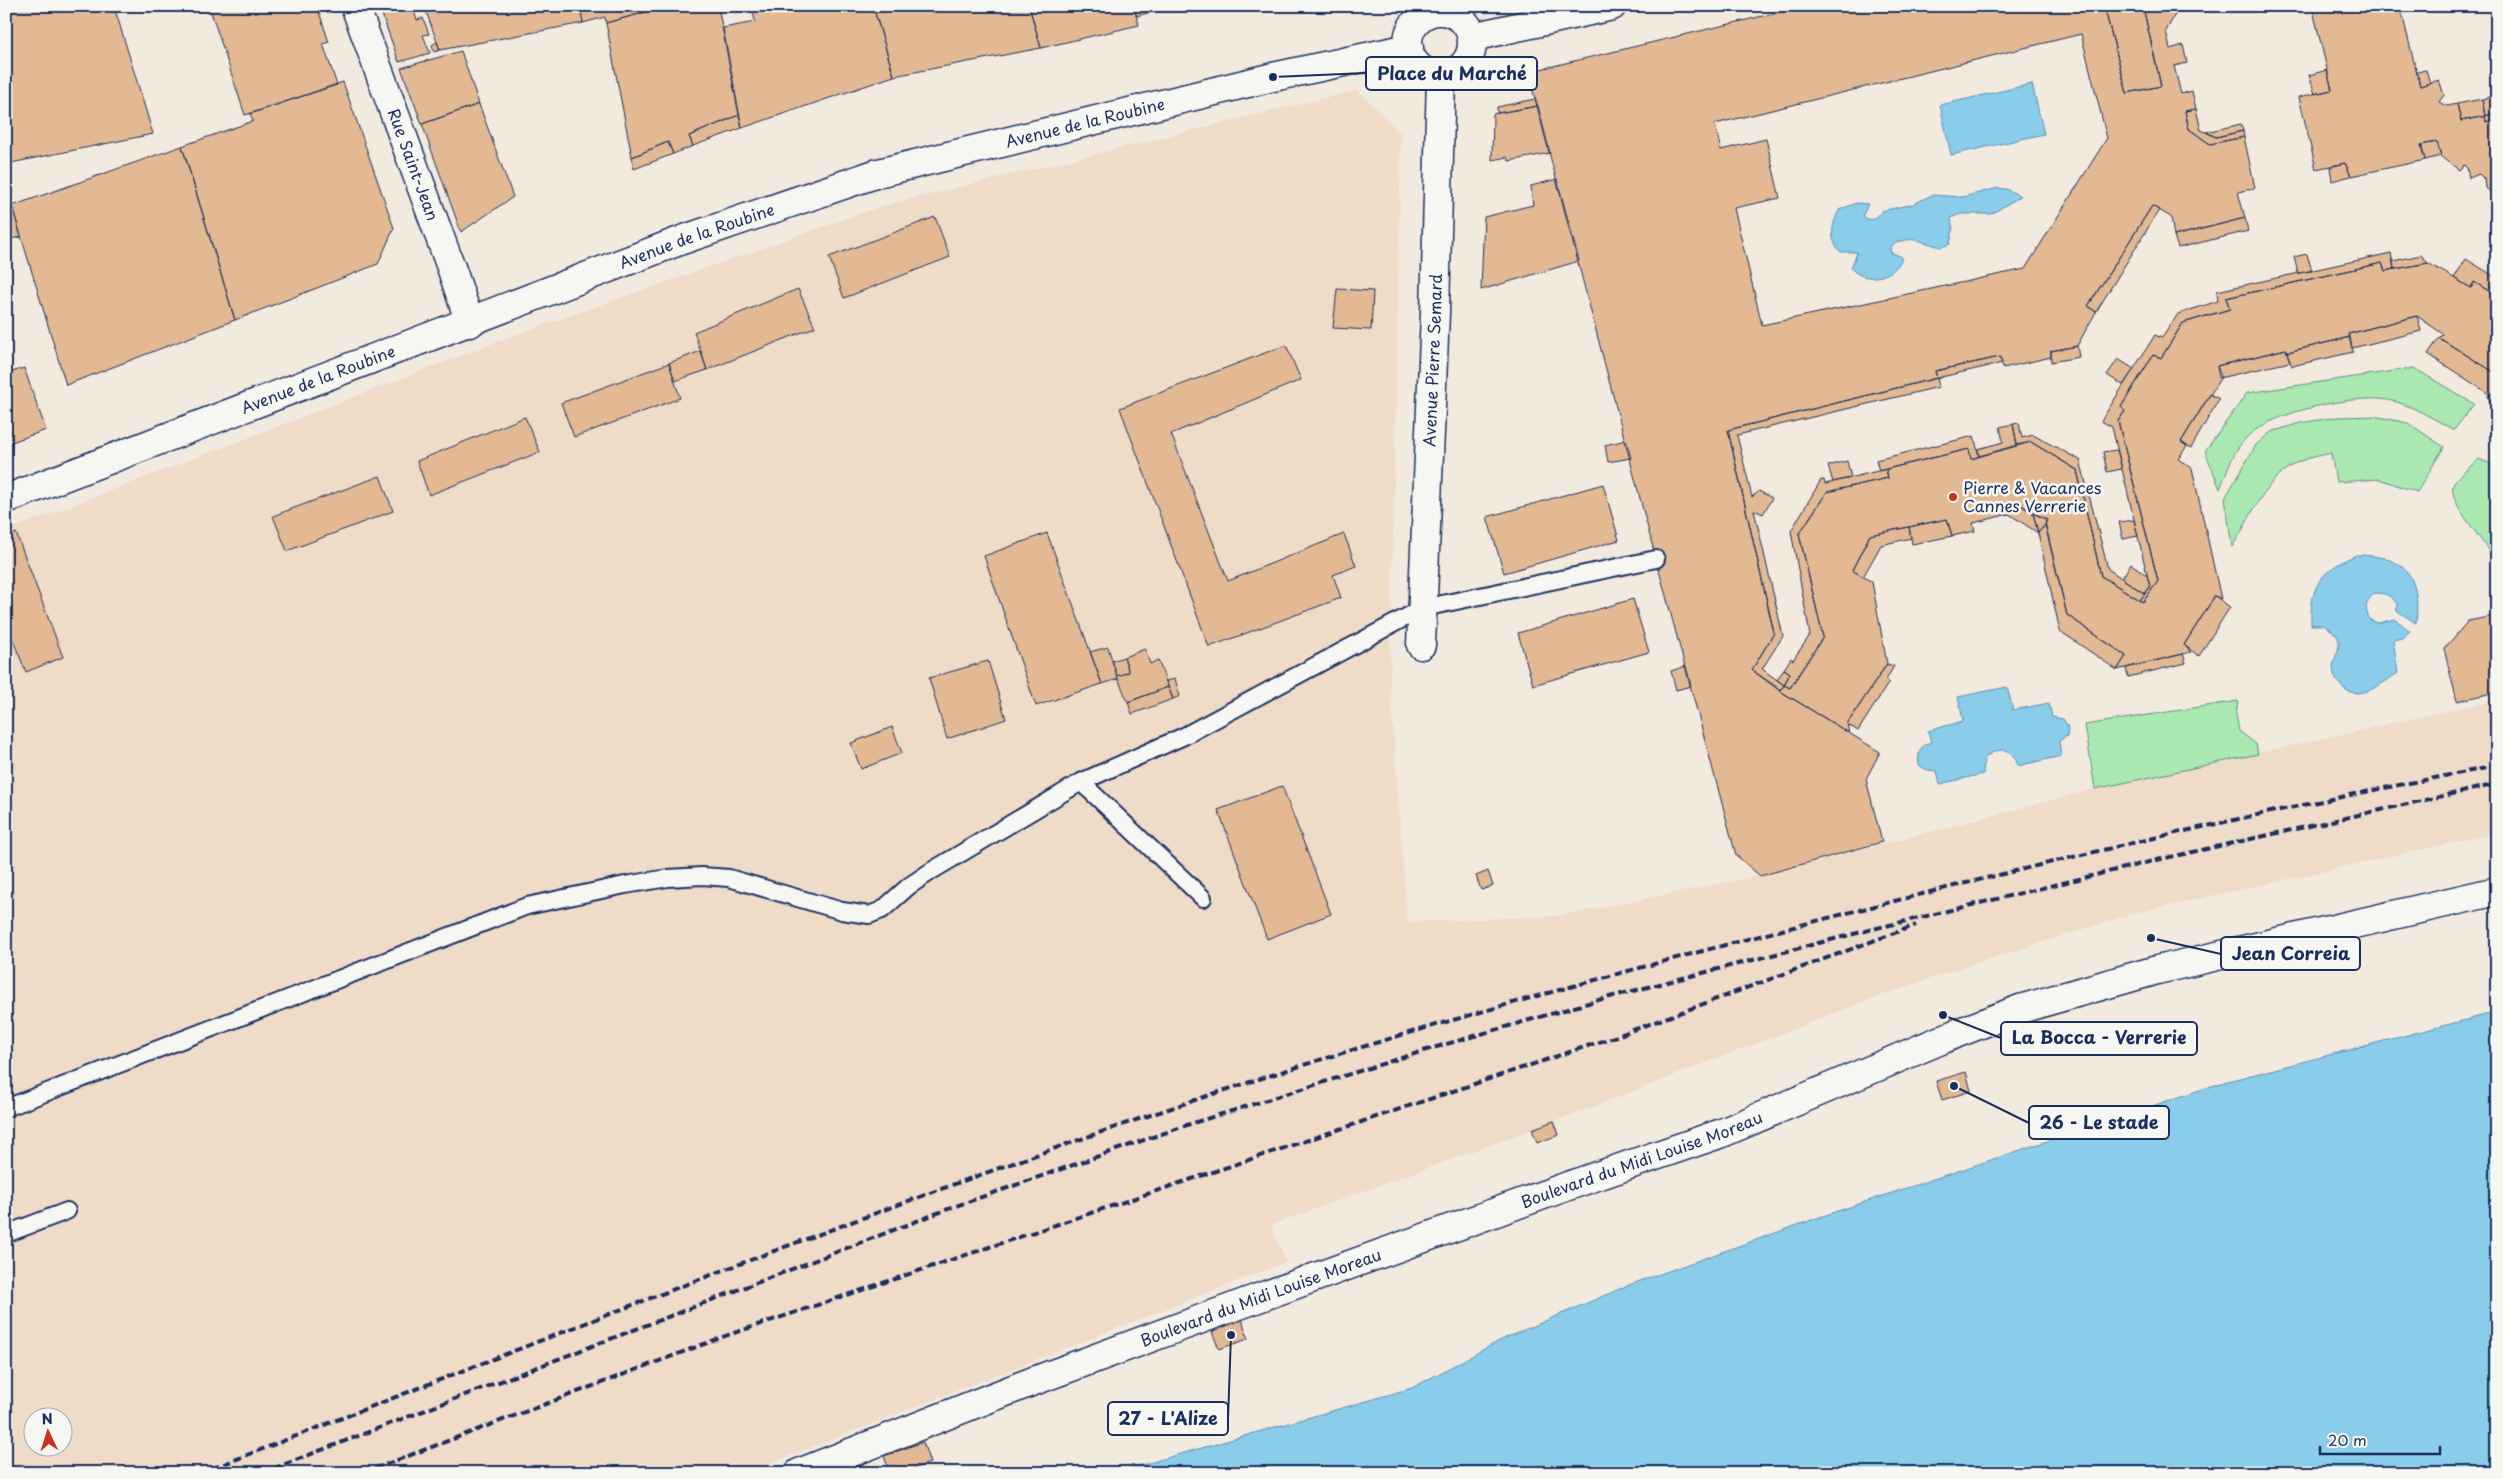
<svg xmlns="http://www.w3.org/2000/svg" width="2503" height="1479" font-family="'Playpen Sans',sans-serif">
<rect width="100%" height="100%" fill="#f2eadf"/>
<filter id="ink" filterUnits="userSpaceOnUse"><feTurbulence type="fractalNoise" baseFrequency=".02" numOctaves="2"/><feDisplacementMap in="SourceGraphic" scale="10" xChannelSelector="R" yChannelSelector="G"/><feConvolveMatrix kernelMatrix="1 2 1 2 8 2 1 2 1" color-interpolation-filters="sRGB"/></filter>
<g filter="url(#ink)">
<path fill="#eedbc8" fill-rule="evenodd" d="M1358 90 1401 134 1390 683 1407 922 1558 916 1760 876 2095 789 2497 700V833L2135 913 1957 969 1860 1003 1585 1110 1271 1225 1286 1262 746 1473H6V531L507 338 879 207ZM32 1416H62V1446H32Z"/>
<path fill="#a9e8b1" stroke="#628c88" d="M2414 368 2474 404 2454 430C2433 419 2411 404 2388 400 2354 394 2274 412 2249 435 2234 448 2227 471 2220 489L2205 451 2247 393Z
M2374 416 2408 423 2444 447 2417 492 2379 479 2336 482 2331 453C2320 456 2305 458 2294 464 2261 484 2252 517 2232 547L2225 498 2256 445 2271 432 2300 423 2337 417Z
M2479 459 2493 465 2497 484V567C2491 545 2444 502 2454 483 2458 474 2472 466 2479 459Z
M2238 701 2236 714 2239 731 2256 744 2258 754 2095 789 2085 725Z"/>
<path fill="#89cdea" stroke="#5d8eb2" d="M2032 84 2044 134 1951 155 1940 105Z
M1998 188 2006 189 2021 196 1991 214H1960L1951 218 1953 230 1950 244 1941 247C1921 242 1910 234 1891 246L1890 252 1902 257C1897 277 1864 285 1851 268L1857 252H1841C1828 239 1832 225 1839 210L1856 203 1868 204 1863 215 1867 219C1875 220 1877 218 1881 211L1913 204 1932 195 1963 197Z
M2356 555C2405 555 2421 575 2416 623L2396 610 2398 606C2393 596 2386 593 2375 593 2365 601 2364 609 2370 620L2378 623 2395 619 2410 631 2402 638 2393 640 2398 673C2381 684 2358 704 2340 685 2336 681 2333 674 2333 668 2333 659 2340 650 2339 642 2338 634 2330 629 2324 625H2311C2310 585 2320 571 2356 555Z
M2007 687 2013 710 2049 703 2052 717 2063 719 2068 727 2067 736 2059 741 2061 756 2018 766C2013 747 1998 745 1984 759L1983 774 1940 784 1937 771 1927 770 1919 765C1917 754 1920 745 1931 742L1928 731 1963 721 1958 697Z
M2497 1012V1473H1114L1412 1388 1503 1339 1629 1285 1823 1216 2224 1082Z"/>
<path fill="#e3b993" stroke="#1b2f5e" fill-rule="evenodd" d="M6 6H114L153 134 6 164Z
M209 6H317L329 42 323 44 337 85 245 115Z
M379 6H412L417 20 423 18 429 34 423 35 430 53 399 62Z
M424 6H580L583 23 440 50Z
M580 6H668L606 23 605 17 583 23Z
M668 6H718L739 115 689 136 693 146 673 154 668 142 632 157 606 23Z
M752 6H873L894 76 742 128 723 28 755 22Z
M873 6H1029L1041 48 894 76Z
M1029 6H1134L1139 25 1041 48Z
M1134 6H1160L1161 10 1136 16Z
M1326 6H1346L1327 11Z
M1805 6H2104L2127 93 2161 86 2143 7 2186 6 2177 11 2166 31 2170 49 2183 45 2187 63 2174 66 2181 94 2192 91 2196 109 2185 111 2189 129 2210 144 2244 137 2255 188 2238 192 2245 218 2174 236 2171 217 2152 206 2088 306 2096 312 2077 346 2051 351V357L2003 368 2000 357 1935 371 1937 378 1728 430 1774 633 1752 670 1780 691 1880 752 1866 779 1882 842 1760 876 1736 855 1656 559 1528 72ZM2081 34 2107 138 2025 269 1762 325 1734 208 1780 198 1766 139 1721 150 1715 124Z
M2104 6H2147L2143 7 2161 86 2127 93Z
M2292 6H2312L2313 7 2293 11Z
M2312 6H2400L2420 86 2439 80 2444 95 2439 102 2448 106 2457 104 2461 121 2485 116 2486 122 2497 119V195L2485 188 2484 179 2479 174 2469 178 2467 168 2464 165 2459 170 2441 156 2437 142 2421 145 2425 160 2351 176 2345 163 2316 169 2299 97 2332 90Z
M437 42 440 50 434 52 432 45Z
M461 51 479 104 422 124 401 68Z
M2327 70 2332 90 2315 94 2309 75Z
M2426 70 2430 83 2420 86 2417 72Z
M343 82 394 228 378 264 235 320 182 146 253 121 250 114Z
M2497 95V113L2485 116 2482 99Z
M1535 99 1538 106 1497 113V107Z
M2482 99 2485 116 2461 121 2457 104Z
M479 104 513 197 461 232 422 124Z
M1538 106 1550 153 1509 161 1507 157 1492 160 1493 114Z
M2196 109 2201 130 2216 137 2243 131 2244 137 2210 144 2189 129 2185 111Z
M2497 113V119L2486 122 2485 116Z
M739 115 742 128 693 146 689 136Z
M2241 124 2243 131 2216 137 2206 132Z
M668 142 673 154 634 169 632 157Z
M2437 142 2441 156 2425 160 2421 145Z
M182 146 235 320 66 385 12 206Z
M2345 163 2351 176 2332 181 2330 167Z
M1557 179 1579 261 1481 290 1484 217 1533 205 1531 186Z
M12 206 21 237 11 239 6 222V208Z
M2152 206 2159 210 2096 312 2088 306Z
M935 217 950 257 844 298 829 257Z
M2245 218 2248 231 2178 248 2174 236Z
M2391 253 2394 269 2385 271 2382 263 2226 298 2230 309 2183 323 2161 358 2153 355 2121 407 2125 411 2118 421 2158 581 2143 602 2140 600 2150 587 2112 427 2101 421 2155 335 2162 338 2178 314 2218 301 2217 291Z
M2307 254 2312 271 2298 273 2294 257Z
M2421 255 2428 263 2394 269 2393 261Z
M2466 259 2497 278V296L2474 282 2471 288 2454 278Z
M2382 263 2385 271 2428 263 2471 288 2474 282 2497 296V374L2439 338 2443 334 2417 316 2348 334 2350 337 2288 352 2286 349 2217 366 2221 377 2181 442 2187 446 2178 459 2192 468 2221 599 2215 596 2184 645 2191 652 2117 670 2126 656 2067 615 2045 522 2047 520 2016 502 2009 514 1973 523 1975 531 1952 536 1947 519 1870 535 1852 570 1872 582 1887 664 1847 724 1849 733 1780 691 1784 685 1790 688 1823 637 1799 534 1827 492 1888 478 1886 469 1969 449 1971 459 2031 442 2077 470 2101 576 2143 602 2158 581 2118 421 2125 411 2121 407 2153 355 2161 358 2183 323 2230 309 2226 298Z
M798 289 815 327 707 370 694 332Z
M1337 289 1373 291 1371 330 1333 328Z
M2417 316 2421 331 2352 348 2348 334Z
M2350 337 2353 352 2292 366 2290 362 2286 349 2288 352Z
M2439 338 2497 374V389L2492 396 2428 354Z
M1286 345 1301 380 1171 434 1228 581 1344 534 1356 566 1333 575 1341 598 1209 647 1120 408Z
M2077 346 2079 357 2051 362V351Z
M2286 349 2290 362 2219 378 2217 366Z
M701 351 707 370 675 381 669 363Z
M2000 357 2002 363 1937 378 1935 371Z
M2118 359 2134 369 2123 385 2107 375Z
M669 363 680 398 574 437 561 403Z
M24 368 46 430 6 444V374Z
M1937 378 1939 387 1737 435 1752 497 1759 491 1772 498 1763 514 1754 510 1783 636 1762 669 1784 685 1781 690 1752 670 1774 633 1728 430Z
M2497 389V431L2488 395 2492 396Z
M2210 394 2219 399 2191 448 2187 446 2181 442Z
M525 417 540 452 429 495 417 461Z
M2019 423 2022 438 2033 435 2080 460 2108 569 2145 594 2140 600 2101 576 2077 470 2031 442 2017 445 2013 424Z
M2013 424 2017 445 1979 456 1978 449 2003 442 2000 427Z
M1974 436 1979 456 1971 459 1969 449 1879 471 1876 460Z
M1626 440 1631 458 1608 462 1605 445Z
M2117 450 2122 469 2107 472 2103 452Z
M1847 461 1851 478 1833 482 1828 466Z
M1886 469 1888 478 1827 492 1799 534 1823 637 1790 688 1784 685 1790 673 1784 669 1791 658 1793 660 1810 635 1791 531 1821 480H1824L1825 484Z
M380 476 393 511 287 551 273 516Z
M1603 484 1619 540 1504 573 1487 517Z
M2016 502 2033 513 2038 533 2009 514Z
M2033 513 2047 520 2045 525 2038 533Z
M1947 519 1952 536 1912 544 1909 527Z
M2134 520 2138 536 2123 539 2119 522Z
M2045 525 2067 615 2126 656 2117 670 2060 631 2038 533Z
M1909 527 1911 538 1881 545 1863 577 1852 570 1870 535Z
M16 533 63 657 26 672 6 623V537Z
M1047 533 1102 684 1036 706 984 556Z
M2131 564 2147 575 2150 587 2145 594 2122 578Z
M2215 596 2230 607 2199 656 2184 645Z
M1633 599 1649 652 1533 685 1518 633Z
M2489 617H2492L2493 631H2497V692L2457 701 2444 649 2468 621Z
M2492 617 2497 620V631H2493Z
M1108 647 1118 679 1102 684 1090 652Z
M1145 649 1150 664 1158 660 1168 687 1128 702 1117 676 1129 672 1124 657Z
M2183 654 2186 663 2128 677 2126 668Z
M1124 657 1129 672 1117 676 1112 661Z
M988 661 1006 719 947 739 929 678Z
M1887 664 1894 666 1886 680 1889 682 1858 731 1847 724Z
M1686 666 1691 686 1676 690 1671 671Z
M1784 669 1790 673 1784 685 1777 680Z
M1175 679 1180 696 1173 699 1166 681Z
M1168 687 1173 699 1132 714 1128 702Z
M892 727 902 753 861 769 851 743Z
M1282 786 1331 914 1267 939 1218 810Z
M1488 871 1493 886 1481 890 1476 876Z
M1966 1072 1971 1091 1942 1100 1936 1081Z
M1554 1121 1559 1135 1537 1143 1532 1129Z
M1242 1319 1248 1339 1219 1349 1212 1332Z
M923 1442 930 1463 902 1473H890L884 1456Z"/>
<g fill="none" stroke-linecap="round" stroke-linejoin="round">
<g stroke="#1b2f5e" stroke-width="20">
<path id="lane" d="M1081 782 1203 898
M6 1108 527 906 625 885 668 878 702 876 729 878 842 911 869 915 882 910 909 886 933 870 1081 782 1184 736 1423 608 1656 559
M6 1234 67 1211"/>
</g>
<g stroke="#1b2f5e" stroke-width="31">
<g id="street">
<path id="s1" d="M355 6 452 270 470 323"/>
<circle cx="1440" cy="43" r="32"/>
<path d="M1472 37 1612 6"/>
<path id="s2" d="M6 499 682 240 878 173 1273 77 1409 48"/>
<path id="s3" d="M1421 645 1435 313 1441 75"/>
</g>
</g>
<g stroke="#1b2f5e" stroke-width="31">
<g id="primary">
<path id="s4" d="M799 1473 1031 1382 1258 1298 1568 1186 1722 1133 1955 1034 2020 1009 2157 970 2497 891"/>
</g>
</g>
<use href="#lane" stroke="#f6f6f2" stroke-width="16"/>
<use href="#street" stroke="#f6f6f2" stroke-width="28"/>
<use href="#primary" stroke="#f6f6f2" stroke-width="28"/>
<path stroke="#1b2f5e" stroke-width="4" stroke-dasharray="8 4" stroke-linecap="butt" d="M201 1473C528 1346 854 1215 1186 1103 1389 1035 1595 979 1801 925 2032 865 2263 810 2497 766
M262 1473 956 1206 1190 1124 1433 1048 1602 999 1869 930 2157 860 2497 784
M363 1473 728 1335 1617 1036 1916 925"/>
</g>
</g>
<circle fill="#c8321e" stroke="#f6f6f2" stroke-width="2" cx="1953" cy="497" r="5"/>
<g text-anchor="middle" stroke-width="5" stroke-linejoin="round" paint-order="stroke">
<g font-size="16" fill="#1b2f5e" stroke="#f6f6f2">
<text dy="6" stroke="none"><textPath href="#s2" startOffset="1144">Avenue de la Roubine</textPath></text>
<text dy="6" stroke="none"><textPath href="#s1" startOffset="169">Rue Saint-Jean</textPath></text>
<text dy="6" stroke="none"><textPath href="#s2" startOffset="739">Avenue de la Roubine</textPath></text>
<text dy="6" stroke="none"><textPath href="#s3" startOffset="285">Avenue Pierre Semard</textPath></text>
<text dy="6" stroke="none"><textPath href="#s2" startOffset="334">Avenue de la Roubine</textPath></text>
<text dy="6" stroke="none"><textPath href="#s4" startOffset="899">Boulevard du Midi Louise Moreau</textPath></text>
<text dy="6" stroke="none"><textPath href="#s4" startOffset="494">Boulevard du Midi Louise Moreau</textPath></text>
</g>
<g font-size="16" fill="#1b2f5e" stroke="#f6f6f2" text-anchor="start">
<text x="1963" y="494">Pierre &amp; Vacances<tspan x="1963" dy="18">Cannes Verrerie</tspan></text>
</g>
</g>
<path fill="none" stroke="#1b2f5e" stroke-width="2" d="M1273 77L1366 73M2151 938L2221 954M1943 1015L2001 1038M1954 1086L2029 1123M1231 1335L1228 1419"/>
<g fill="#1b2f5e" stroke="#f6f6f2" stroke-width="2">
<circle cx="1273" cy="77" r="5"/>
<circle cx="2151" cy="938" r="5"/>
<circle cx="1943" cy="1015" r="5"/>
<circle cx="1954" cy="1086" r="5"/>
<circle cx="1231" cy="1335" r="5"/>
</g>
<g fill="#f6f6f2" stroke="#1b2f5e" stroke-width="2">
<rect x="1366" y="57" width="171" height="33" rx="5"/>
<rect x="2221" y="937" width="139" height="33" rx="5"/>
<rect x="2001" y="1022" width="196" height="33" rx="5"/>
<rect x="2029" y="1106" width="140" height="33" rx="5"/>
<rect x="1108" y="1402" width="120" height="33" rx="5"/>
</g>
<g font-size="18" text-anchor="middle" font-weight="bold" fill="#1b2f5e">
<text x="1452" y="80">Place du Marché</text>
<text x="2291" y="960">Jean Correia</text>
<text x="2099" y="1044">La Bocca - Verrerie</text>
<text x="2099" y="1129">26 - Le stade</text>
<text x="1168" y="1425">27 - L'Alize</text>
</g>
<rect width="2503" height="1479" fill="none" stroke="#f6f6f2" stroke-width="25"/>
<rect x="12" y="12" width="2478" height="1454" fill="none" stroke="#1b2f5e" stroke-width="2" filter="url(#ink)"/>
<g transform="translate(48 1432) rotate(356)"><circle r="24" fill="#f6f6f2" stroke="#9ea6b7"/>
<path d="M0-4L9 19L0 12L-9 19Z" fill="#c8321e"/>
<text y="-8" font-size="14" font-weight="bold" text-anchor="middle" fill="#1b2f5e">N</text>
</g>
<path d="M2320 1446v8h120v-8" fill="none" stroke="#1b2f5e" stroke-width="2.5"/>
<text x="2328" y="1446" font-size="15" fill="#1b2f5e" stroke="#f6f6f2" stroke-width="4" paint-order="stroke">20 m</text>
</svg>
